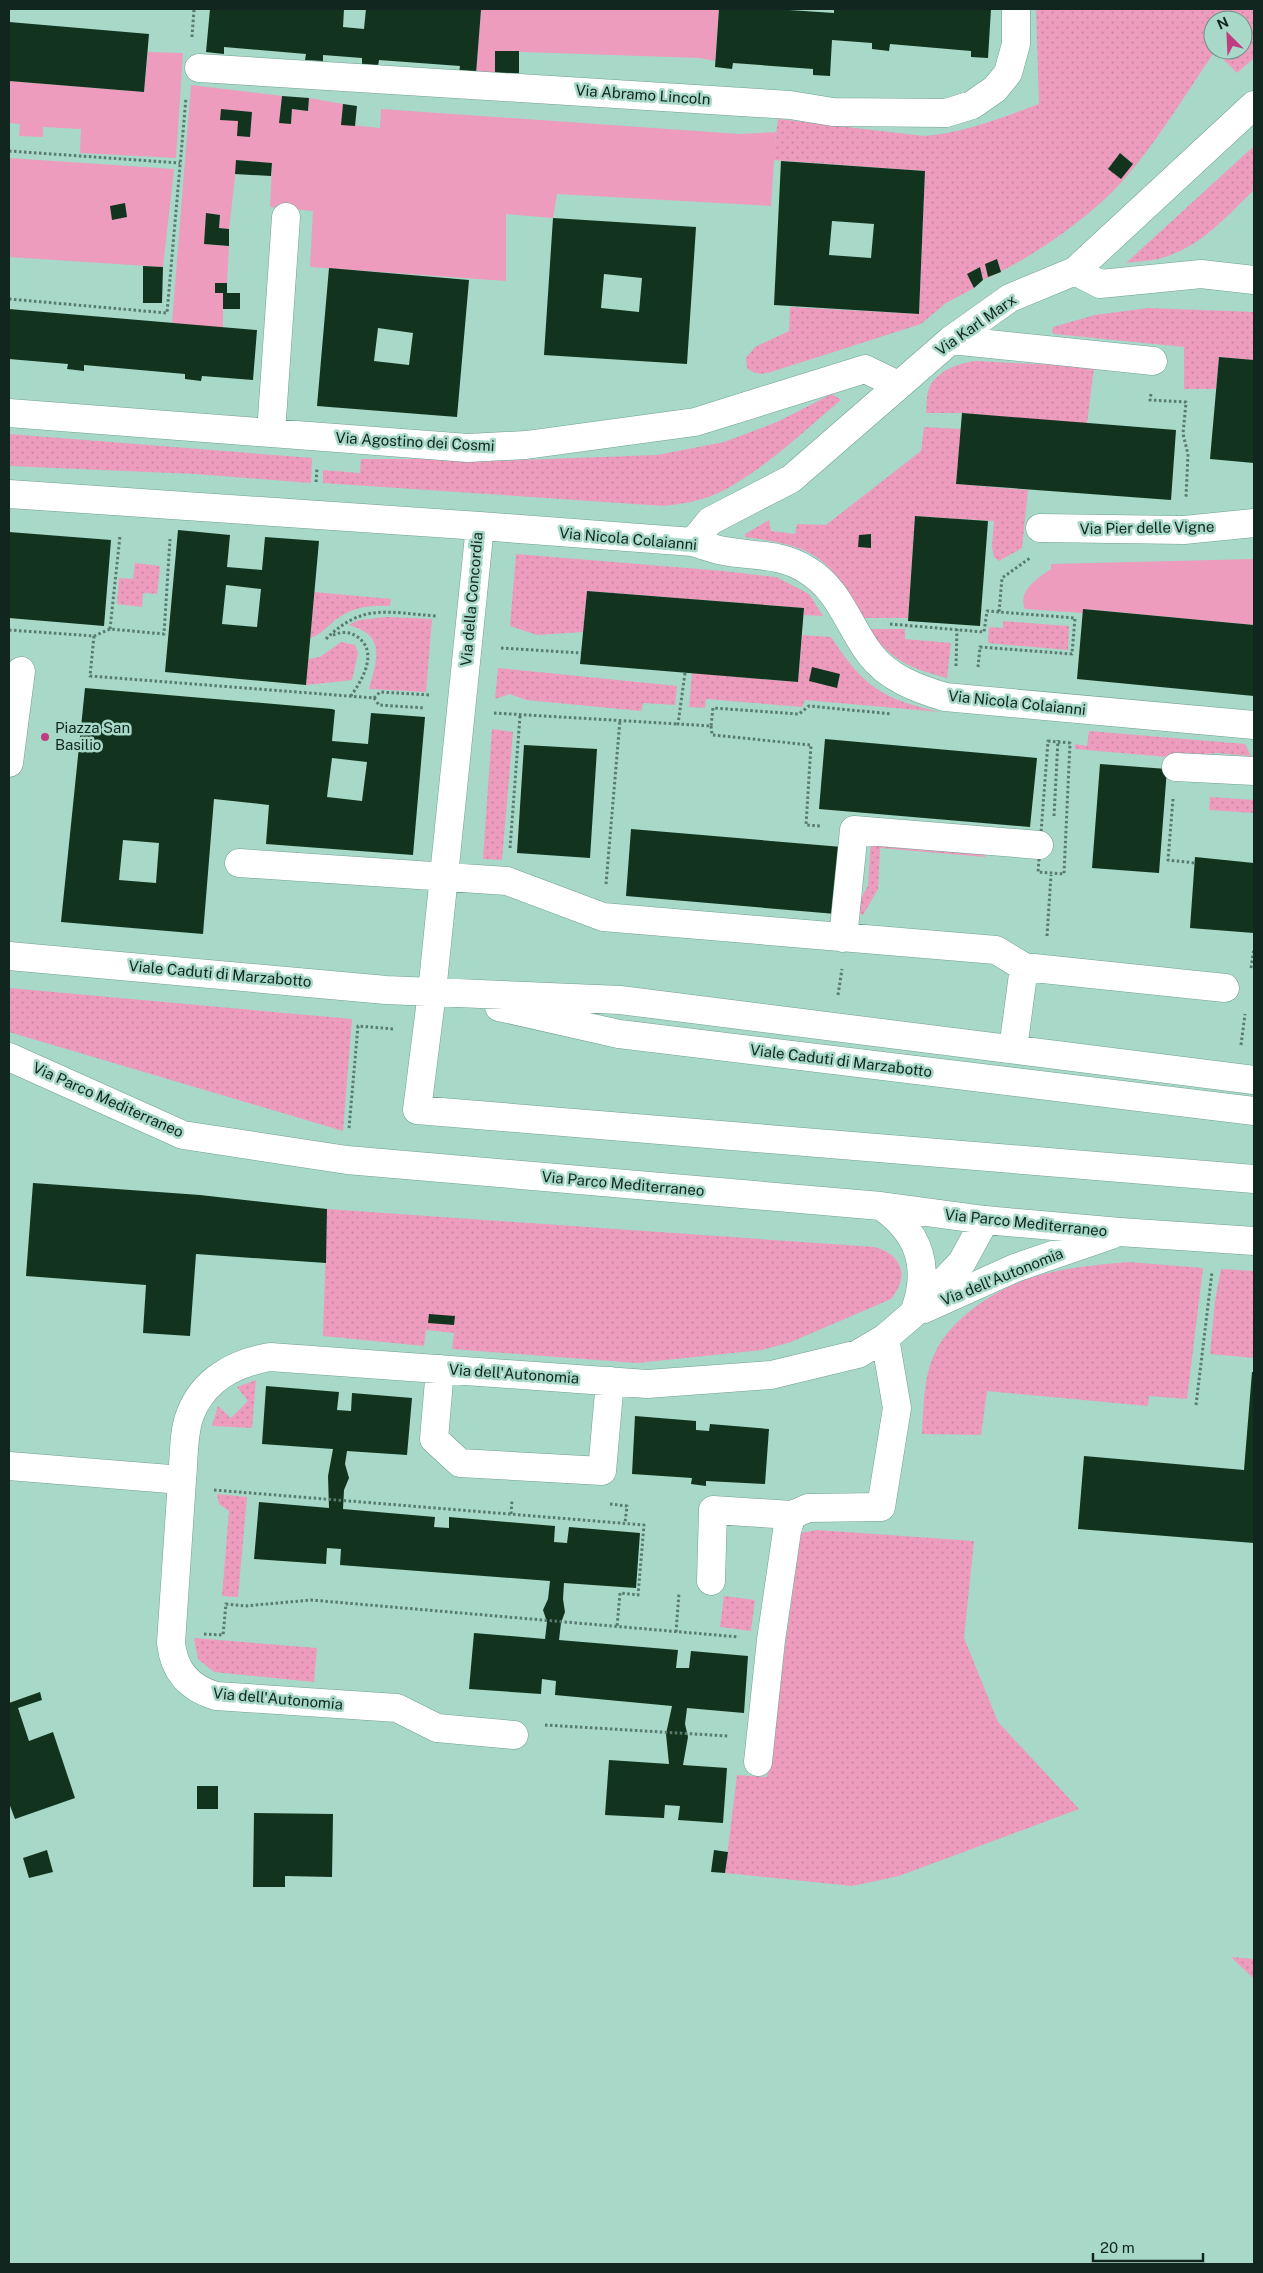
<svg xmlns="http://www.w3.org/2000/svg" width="1263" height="2273" font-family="'Public Sans',sans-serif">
<defs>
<pattern id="grass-dots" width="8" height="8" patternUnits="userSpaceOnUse" patternTransform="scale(1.25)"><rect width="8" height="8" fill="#ed9cbe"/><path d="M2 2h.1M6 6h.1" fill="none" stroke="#ca86a3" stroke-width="1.8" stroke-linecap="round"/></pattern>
</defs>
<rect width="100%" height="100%" fill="#a7d8c8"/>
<path fill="url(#grass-dots)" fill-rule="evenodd" d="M1036 9H1254V58L1237 73 1215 51C1184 96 1146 161 1106 198 1071 230 1026 261 983 280L979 267 968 274 974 288 946 303 921 324 774 371C763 374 757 376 747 368L746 358 755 347 789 331 790 307 919 314 925 171 773 160 778 119 924 136C964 133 1001 118 1039 104ZM1213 20H1243V50H1213Z
M1254 146V190C1228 215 1203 244 1168 256 1155 261 1139 261 1126 263Z
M1148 308 1254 312V360L1219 357 1216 389H1184V347L1054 334 1052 331 1053 327 1095 315Z
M976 361 1094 367 1087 424 962 413H926C927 406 926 393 930 386 939 370 959 363 976 361Z
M832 394 841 400C806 429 745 488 702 499 690 503 677 504 664 506L323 483V470L360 473 361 459H429L469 462 657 455 724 442 777 422Z
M924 427 961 429 956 484 1028 490 1022 548 999 561 994 557 992 547 994 521 915 516 908 618H864C827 556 818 547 745 537V534L769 520 771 531 795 534 797 524 826 525 921 451Z
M9 434 312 458 311 483 195 474 9 466Z
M516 554 723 571 776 577 809 594 823 616 804 615V608L587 591 583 632 537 635 510 626Z
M135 563 160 566 157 594 143 593 142 607 117 604 119 578 133 579Z
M314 592 391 599 390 606C369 605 353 607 335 620 326 628 321 634 310 638Z
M387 617 432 619 426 692 369 689C377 659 387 635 348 625L359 620Z
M1003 621 1069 626 1068 650 988 643 989 627 1003 628Z
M868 629H905V639L951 643 947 678C910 668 892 661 868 629Z
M802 635 831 637C864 687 882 699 940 712L805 700 802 707 706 699 705 708 689 707 692 673 798 682Z
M341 642 355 645 358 653 352 680 306 685 308 659 320 657Z
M498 668 677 686 675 705 643 703 641 711 526 700 510 694 495 699Z
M492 729 513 732 502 860 483 859Z
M1089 731 1245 744 1251 756 1217 753 1167 757 1075 749V744L1087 746Z
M1210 797 1254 800V813L1209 810Z
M871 838 986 848 985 857 880 848 878 889 863 915 854 910 868 886Z
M9 988 352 1019 343 1131 9 1032Z
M327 1209 875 1247C902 1255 910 1276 891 1299L791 1342 762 1350 637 1363 452 1349 454 1333 426 1330 424 1346 323 1336Z
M1128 1262 1203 1268 1187 1399 1149 1396 1148 1406 987 1391 981 1435 922 1434C924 1407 923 1379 934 1355 950 1317 1002 1285 1041 1275 1069 1267 1098 1265 1128 1262Z
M1221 1269 1254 1271V1358L1210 1354 1215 1301Z
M256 1380 252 1428 212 1426 218 1406 231 1418 248 1401 237 1387Z
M217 1494 247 1497 238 1597 222 1596 229 1511 219 1504Z
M817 1530 974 1541 964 1638 998 1722 1079 1809 899 1876 852 1886 725 1873 737 1775 767 1777 801 1533Z
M724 1596 755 1600 751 1631 720 1627Z
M194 1638 317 1648 314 1682 214 1672 198 1659Z
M1231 1957 1254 1959V1979Z"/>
<path fill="#ed9cbe" d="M492 9H719L715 61 700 58 495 51V74H476L481 10Z
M148 52 183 53 176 158 80 153 81 129 43 127V137L19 136 20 124 9 123V81L144 92Z
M191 85 282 96 279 122 291 124 292 109 308 111 309 98 343 104 341 124 380 128 381 109 739 134 776 132 771 206 557 194 553 218 506 214V281L310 267 313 211 270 207 272 163 237 160 229 229 219 228 220 215 206 214 204 244 229 246 227 283H215V293H223V328L172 323Z
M9 158 174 169 163 267 9 257Z
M1254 559V625L1084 609 1083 613 1025 609C1017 591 1038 578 1051 569V564Z"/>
<path fill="#12341e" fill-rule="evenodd" d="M210 9H344L343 27 364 29 366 9 481 10 476 74 459 73 460 66 379 60 378 66 362 64V58L323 55V61L305 60 306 54 224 47V54L206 52Z
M719 9H774L834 13V9H991L988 58 971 57V51L890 44 889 51 872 49V43L832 40 830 76 813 75V69L733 63 732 69 715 67Z
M9 22 149 34 144 92 9 81Z
M495 51H519V73L495 74Z
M282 96 309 98 308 111 292 109 291 124 279 123Z
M343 104 357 106 355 126 341 125Z
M221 109 252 112 250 137 237 136 238 121 220 120Z
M1120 153 1133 164 1121 179 1108 169Z
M236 160 272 163 271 176 235 174Z
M781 161 925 171 919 314 774 305ZM832 221 874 224 871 258 829 255Z
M125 203 127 217 112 220 110 206Z
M206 213 220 215 219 228 229 229V246L204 244Z
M553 218 696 227 687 364 544 355ZM604 274 642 278 639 312 601 308Z
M997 259 1001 272 988 277 985 264Z
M143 266 163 267 162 303H143Z
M980 267 983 280 974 288 967 274Z
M329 268 469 280 457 417 317 406ZM378 328 413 333 409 365 374 361Z
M215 283H227V293H240V309H223V293H215Z
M9 309 257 330 253 380 202 376 201 381 185 379V374L84 365V371L67 369 68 364 9 359Z
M1219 357 1254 360V463L1210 459Z
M962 413 1176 430 1171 500 956 484Z
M915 516 988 521 980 626 908 621Z
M178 530 230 535 227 567 262 570 265 537 319 541 306 685 165 672ZM226 585 261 589 257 627 222 624Z
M9 532 111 540 104 626 9 618Z
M871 534V548L858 547 859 535Z
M587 591 804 608 798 682 580 664Z
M1083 609 1254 625V696L1077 679Z
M812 667 840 674 837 688 809 681Z
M85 688 332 709 335 710 332 741 368 744 371 713 425 717 413 855 266 844 269 805 214 799 203 934 61 922ZM332 758 367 762 362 801 327 797ZM123 840 159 843 156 883 119 880Z
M825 739 1037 758 1030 827 819 809Z
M524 745 597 749 590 858 517 853Z
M1100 764 1167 769 1159 873 1092 868Z
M631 829 842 847 836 914 626 896Z
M1195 857 1254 863V933L1190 928Z
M33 1183 200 1195 327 1209 326 1263 196 1254 190 1336 143 1333 146 1285 26 1276Z
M429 1314 455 1316 454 1325 428 1323Z
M1252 1372H1254V1543L1078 1529 1084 1456 1244 1470Z
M266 1386 339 1392 337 1410 351 1411 352 1393 412 1398 407 1455 347 1451 345 1464 349 1478 344 1490 343 1509 435 1517 434 1527 449 1528V1517L555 1526 554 1542 567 1543 569 1527 640 1533 636 1588 564 1583 563 1599 565 1612 561 1623 559 1640 678 1650 676 1668H689L691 1651 748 1656 744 1713 687 1708 685 1724 688 1737 683 1765 727 1768 723 1823 678 1820 680 1806 665 1805 664 1818 605 1815 609 1760 669 1764 666 1734 672 1706 555 1695 556 1681 542 1679 541 1694 469 1689 474 1633 545 1639 547 1622 543 1610 548 1599 550 1581 340 1565 341 1549 327 1548 326 1564 254 1559 259 1502 329 1508 328 1476 333 1449 262 1444Z
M635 1416 696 1421V1430L709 1431 710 1424 769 1429 765 1484 706 1481V1486L691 1484 692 1478 632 1474Z
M40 1692 42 1700 18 1708 29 1741 53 1732 75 1798 15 1819 9 1803V1703Z
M197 1786H218V1809H197Z
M254 1813 333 1814 332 1877 285 1876V1887H253Z
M47 1850 53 1872 29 1878 23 1858Z
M714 1850 728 1852 725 1873 711 1872Z"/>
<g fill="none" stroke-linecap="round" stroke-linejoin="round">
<g stroke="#70a091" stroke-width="29">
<path id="minor" d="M199 68 790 105 833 112 946 113 972 105 995 89 1008 73 1016 44V9
M1075 271 1100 284 1201 274 1254 280
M951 340 1153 361
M9 413 468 448 526 445 695 422 865 369 898 385
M271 433 286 217
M9 494 480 526 432 992 417 1110 1254 1179
M480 526 693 542C702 545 710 548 719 550 750 557 779 552 807 570 840 590 848 625 870 654 888 678 918 689 945 697L1254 725
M1040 528 1184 530 1254 523
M693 542 710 521 791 479 951 340 1010 298 1075 271 1254 105
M9 763 21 671
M1176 767 1254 771
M239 863 507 881 603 917 996 950 1024 967 1225 988
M843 938 854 830 1039 845
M9 956 386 990 620 1000 1254 1080
M499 1007 619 1034 1254 1111
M1013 1049 1024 967
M9 1057 183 1135 347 1160 881 1206 985 1220 1120 1232 1254 1241
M881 1206C920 1233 931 1268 914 1313
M924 1309 1015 1268 1111 1235
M440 1369 434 1439 460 1463 602 1471 610 1381
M9 1466 182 1480C184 1461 183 1432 190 1415 203 1380 235 1363 270 1357L647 1384 771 1375 858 1354 885 1338 913 1314 962 1262 985 1220
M182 1480 171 1643C174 1671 189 1688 216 1696L397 1708 437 1728 514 1735
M711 1581 713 1510 792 1515
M758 1762 771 1640 787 1531 792 1515 808 1508 881 1507 897 1408 885 1338"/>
</g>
<path stroke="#597a70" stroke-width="3" stroke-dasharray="2.5 2.5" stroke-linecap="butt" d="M192 37 194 9
M9 151 180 163
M9 299 167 313 186 98
M1151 394 1150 400 1186 402 1183 434 1188 454 1186 497
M316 482 317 469
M890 624 984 632 987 611 999 612
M110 629 120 536
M9 630 94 636 110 629 164 634 170 539
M333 635C340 632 349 631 356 636 380 651 362 680 351 696
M94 636 90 676 374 698 379 705 425 708
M326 639C363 602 389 613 437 616
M501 648 581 653
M956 666 957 629
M978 667 980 647 1072 654 1075 618 999 612 1002 578 1030 558
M685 673 678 724 711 726 713 708 799 714 809 706 892 714
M374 698 380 692 431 695
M494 713 678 724
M711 726 712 735 811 745 806 825 821 826
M1048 741 1070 743 1064 874 1038 872Z
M1173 799 1168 860 1195 863
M1054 816 1058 740
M510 848 520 716
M606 884 620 720
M1047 936 1051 875
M1251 968 1254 948
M838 995 842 969
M1241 1045 1245 1014
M349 1128 358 1026 394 1029
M1196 1405 1212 1272
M214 1490 644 1525 638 1595 620 1593 617 1627
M610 1504 627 1506 625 1523
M511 1514 512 1500
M676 1632 679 1593
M204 1634 223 1635 226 1604 245 1606 311 1600 739 1637
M545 1725 728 1736"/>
<use href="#minor" stroke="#fff" stroke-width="28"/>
</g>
<circle fill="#c03b7f" stroke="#a7d8c8" stroke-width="2" cx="45" cy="737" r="5"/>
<g text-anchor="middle" stroke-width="5" stroke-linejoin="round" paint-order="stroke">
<g font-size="15" fill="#122620" stroke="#a7d8c8">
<text transform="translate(643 95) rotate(4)" y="5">Via Abramo Lincoln</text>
<text transform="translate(976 325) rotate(-35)" y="5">Via Karl Marx</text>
<text transform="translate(415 442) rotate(3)" y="5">Via Agostino dei Cosmi</text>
<text transform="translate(1147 528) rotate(-1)" y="5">Via Pier delle Vigne</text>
<text transform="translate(628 539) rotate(5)" y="5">Via Nicola Colaianni</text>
<text transform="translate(472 599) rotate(-85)" y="5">Via della Concordia</text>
<text transform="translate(1017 703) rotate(6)" y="5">Via Nicola Colaianni</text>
<text transform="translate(220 974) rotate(5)" y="5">Viale Caduti di Marzabotto</text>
<text transform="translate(841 1061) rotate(7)" y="5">Viale Caduti di Marzabotto</text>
<text transform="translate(108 1100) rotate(24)" y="5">Via Parco Mediterraneo</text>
<text transform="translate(623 1184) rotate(5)" y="5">Via Parco Mediterraneo</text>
<text transform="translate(1026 1223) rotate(6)" y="5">Via Parco Mediterraneo</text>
<text transform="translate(1002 1277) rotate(-22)" y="5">Via dell'Autonomia</text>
<text transform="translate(514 1374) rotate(4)" y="5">Via dell'Autonomia</text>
<text transform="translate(278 1699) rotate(5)" y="5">Via dell'Autonomia</text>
</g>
<g font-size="15" fill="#122620" stroke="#a7d8c8" text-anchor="start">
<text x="55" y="733">Piazza San<tspan x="55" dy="17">Basilio</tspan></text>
</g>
</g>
<rect width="1263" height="2273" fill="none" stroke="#122620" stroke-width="20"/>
<g transform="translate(1228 35) rotate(336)"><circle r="24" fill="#a7d8c8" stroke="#6b9185"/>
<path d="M0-4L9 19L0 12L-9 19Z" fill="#c03b7f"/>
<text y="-8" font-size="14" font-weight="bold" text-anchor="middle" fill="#122620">N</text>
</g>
<path d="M1093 2253v8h110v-8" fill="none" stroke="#122620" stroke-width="2.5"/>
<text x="1100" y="2253" font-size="15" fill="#122620" stroke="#a7d8c8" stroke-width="4" paint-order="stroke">20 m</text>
</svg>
